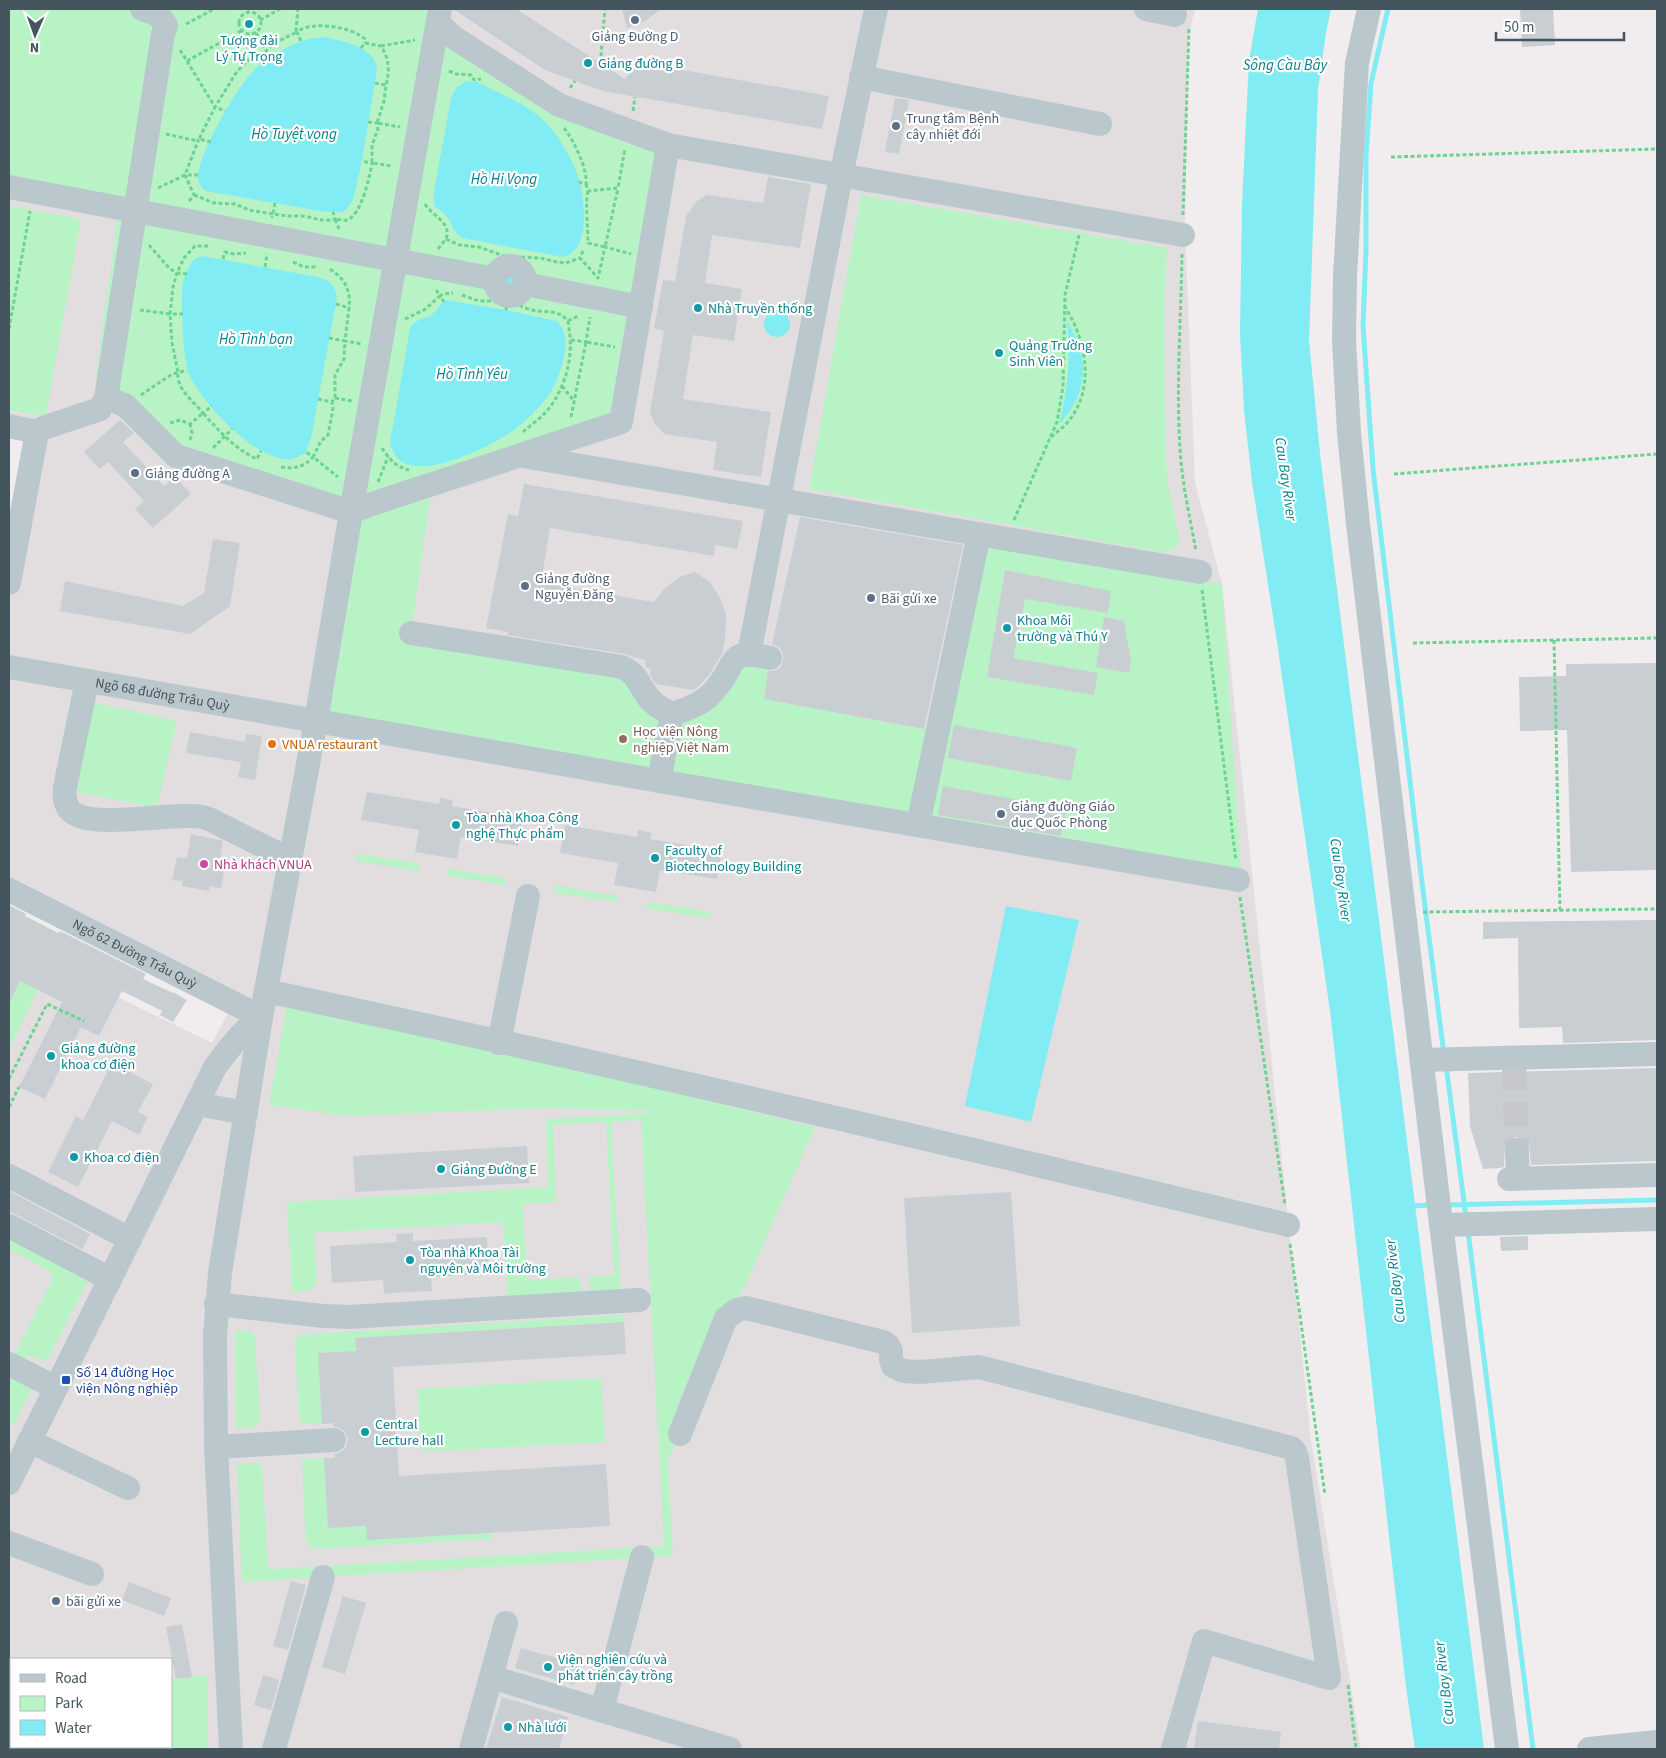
<svg xmlns="http://www.w3.org/2000/svg" width="1666" height="1758" font-family="'Source Sans 3',sans-serif">
<rect width="100%" height="100%" fill="#f1edee"/>
<path fill="#e2dee0" fill-rule="evenodd" d="M9 9H1195L1189 33 1185 227 1195 483 1222 584 1311 1440 1361 1749H9V944L212 1043 233 1004 9 890V587L40 426 9 420ZM11 1659H171V1747H11Z"/>
<path fill="#b8f3c6" d="M9 9H431L559 105 668 145 621 422 432 484 411 633 622 667 672 714 732 662 770 658 764 699 933 731 973 538 1222 584 1242 884 316 723 350 513 176 456 96 375 119 208 9 187Z
M861 195 1167 248 1164 316 1166 464 1168 484 1180 543 1167 553 809 489Z
M9 206 81 219 46 416 9 410Z
M91 702 177 721 157 808 72 791Z
M358 854 417 863 419 865V869L417 871 357 861 355 858Z
M448 869 505 878 506 883 504 885 449 876 447 874Z
M557 886 617 896 618 902 556 893 553 891Z
M649 902 710 912V917L708 918 647 908 646 903Z
M9 938 52 959 9 1049Z
M288 999 815 1127 668 1461 673 1556 242 1582 237 1463H258L262 1468 268 1564 271 1569 664 1546 641 1120 611 1122 621 1293 590 1295 589 1277 614 1275 606 1122 553 1125 556 1202 523 1204 527 1280 580 1277 581 1295 508 1299 503 1222 314 1233 317 1281C313 1292 303 1293 292 1292L287 1202 548 1187 546 1119 649 1113 650 1119V1111L549 1108 347 1116 269 1105Z
M9 1236 90 1277 47 1361 28 1355 23 1363 15 1354 52 1280 51 1272 9 1249Z
M624 1315V1322L356 1338V1351L318 1353 322 1424H303L299 1419 295 1341 298 1335Z
M235 1330 251 1331 255 1337 260 1420 256 1427 236 1429Z
M9 1374 16 1377 31 1391 14 1425 9 1422Z
M601 1378 605 1442 421 1452 417 1389Z
M324 1458 328 1528 366 1526 492 1532V1539L312 1549 306 1542 302 1464 304 1460 307 1459Z
M207 1675V1749H93L94 1747H171V1679Z"/>
<path fill="#81ecf3" d="M1258 9H1331L1326 33 1318 90 1309 341 1321 463 1484 1749H1415L1406 1687 1330 1011 1277 642 1252 482 1244 410 1240 334 1242 205 1249 60Z
M321 37C339 39 376 47 377 69L362 161 353 200 346 210 341 212H326L206 191 202 188C200 185 198 181 198 177 198 154 239 83 257 67 275 52 297 40 321 37Z
M467 81 477 82C500 94 528 104 546 123 558 135 568 153 575 168 584 190 594 251 563 257L462 238C451 231 453 222 445 215 443 212 438 210 435 207L433 197 451 98 457 87Z
M202 256 318 277C330 281 335 284 337 298L311 438 305 454C301 455 295 458 291 459 257 463 201 402 189 374 183 361 180 297 183 283 184 275 190 265 194 259Z
M498 280a12 12 0 1 1 24 0a12 12 0 1 1-24 0Z
M446 300 506 310 557 321C567 331 566 344 564 357 558 385 547 401 525 421 504 441 430 479 402 462 396 459 392 450 390 443L410 328C415 319 423 320 431 315 437 311 440 304 446 300Z
M764 324a13 13 0 1 1 26 0a13 13 0 1 1-26 0Z
M1067 321C1090 360 1089 390 1059 425 1068 391 1071 356 1067 321Z
M1006 906 1079 920 1031 1122 965 1106Z"/>
<g fill="none" stroke-linecap="round" stroke-linejoin="round">
<path stroke="#81ecf3" stroke-width="5" d="M1388 9 1371 83 1366 156V250L1363 326 1373 469 1423 891 1444 1054
M1446 1065 1466 1217
M1445 1205 1657 1200
M1410 1206 1432 1205
M1468 1231 1533 1749"/>
</g>
<path fill="#c9ced3" d="M453 9H516L625 79 638 62 829 96 822 129 603 91 545 70Z
M622 9H662L643 22 627 28Z
M1520 9H1553L1555 45 1522 47Z
M895 98 909 100 899 154 885 152Z
M768 177 811 184 800 248 712 235 705 283 742 289 734 341 693 335 683 399 771 412 761 477 713 470 717 442 664 434 654 423 650 412 664 331 654 328 663 280 675 281 686 216 697 201 707 195 763 203Z
M120 420 134 433 123 442 164 486 175 477 191 494 153 528 135 509 144 501 108 462 100 469 84 452Z
M524 484 743 521 737 549 715 545 714 556 550 528 541 583 654 602 665 588 680 577 694 572 709 581 720 598 726 615 725 639 722 654 708 676 699 686 693 690 656 684 650 675 651 669 646 668 645 660 633 657 625 654 507 635 508 632 486 628 508 514 518 516Z
M800 517 963 545 924 729 764 699 768 671H774L780 668 783 661V654L780 648 772 644Z
M213 539 240 543 230 606 190 634 60 611 65 581 183 606 204 593Z
M1005 570 1111 591 1108 613 1025 599 1013 658 1098 673 1094 695 987 677Z
M1104 617 1124 621 1131 661 1129 673 1096 667Z
M1657 663V870L1571 872 1567 730 1520 731 1519 677 1566 676V664Z
M954 725 1077 748 1071 781 948 758Z
M190 732 245 742 246 734 262 736 255 780 238 777 241 762 186 753Z
M943 786 1066 809 1061 836 938 815Z
M367 792 439 804 440 798 453 800 452 806 523 818 518 846 461 837 457 859 415 852 419 830 361 820Z
M565 825 637 837 638 830 652 833 650 839 722 851 717 879 660 870 656 892 614 885 618 863 560 853Z
M191 834 223 841 219 864 225 865 221 888 210 886 209 891 182 886 183 881 172 880 177 857 187 858Z
M9 905 26 914 25 916 58 933 60 931 146 974 143 979 173 993V992L187 1000 173 1022 160 1015 162 1011 122 991 99 1036 81 1027 45 1099 19 1087 62 1002 20 981 9 1004Z
M1657 920V1040L1563 1043 1562 1027 1519 1028 1518 938 1483 939V922Z
M112 1063 153 1084 138 1112 148 1117 139 1135 112 1121 78 1187 48 1172 76 1116 83 1120Z
M1657 1068V1161L1531 1165 1529 1144 1524 1139 1516 1137 1509 1140 1505 1145 1504 1167 1501 1168 1483 1169 1470 1126 1468 1073Z
M527 1146 529 1183 355 1192 353 1156Z
M9 1191 90 1234 82 1249 15 1214 9 1212Z
M1011 1192 1020 1326 912 1333 904 1198Z
M413 1233V1241L487 1237 489 1274 431 1277 432 1291 407 1292 384 1294 383 1280 332 1283 330 1246 397 1242 396 1234Z
M1528 1236V1250L1501 1251 1500 1237Z
M624 1322 626 1354 393 1367 399 1476 606 1464 610 1526 367 1540 366 1526 328 1528 324 1458H335V1454L341 1452 346 1447 348 1439 345 1432 340 1428 333 1426V1423L322 1424 318 1353 356 1351 355 1338Z
M291 1581 306 1585 288 1650 273 1646Z
M129 1582 171 1598 164 1616 122 1600Z
M343 1596 366 1603 345 1674 322 1667Z
M182 1624 192 1677 176 1679 166 1627Z
M521 1648 580 1665 574 1685 515 1668Z
M263 1675 279 1680 271 1710 254 1705Z
M502 1697 568 1717 559 1749H486Z
M1198 1721 1281 1732 1279 1749H1194Z"/>
<g fill="none" stroke-linecap="round" stroke-linejoin="round">
<path stroke="#c6c7ca" stroke-width="24" stroke-dasharray="24 12" stroke-linecap="butt" d="M1514 1066 1517 1151"/>
<path stroke="#6dd392" stroke-width="3" stroke-dasharray="4 2.5" stroke-linecap="butt" d="M239 23a11 11 0 1 1 22 0a11 11 0 1 1-22 0Z
M260 20 280 9
M186 24 214 9
M256 33 270 58
M301 41 297 32C312 20 352 27 365 39V43
M381 46 415 40
M361 48 365 43 381 46C389 58 390 70 386 85
M180 50 187 61 241 31
M601 56 605 9
M187 61 215 107 236 73 247 61 266 51 275 43 297 32 296 30 298 9
M449 71 456 74 471 75 474 80 481 79
M375 83 386 85 384 101 377 123 400 127
M570 88 575 81
M633 111 635 97
M368 122 377 123 378 129 372 145V163L392 166
M564 128C573 139 588 169 586 184L579 182
M166 134 198 141V139
M211 142 199 139 215 107 225 111
M1391 157 1657 149
M586 184 588 191 618 188 625 149
M158 188 185 175 198 141
M588 191C585 201 588 230 588 243L605 247 618 188
M194 195 214 203 235 204 249 210 273 214 272 218
M189 201 194 195 185 175H198
M275 203 273 214C283 216 292 216 302 216 316 217 319 223 335 219L333 212
M425 204C432 216 452 222 446 239
M1183 215 1189 29
M339 229 335 219C338 219 343 221 347 220 361 216 370 176 372 163L362 161
M149 245 170 269 177 273 173 287 170 314H183
M438 249 446 239 459 245 479 247 504 256 540 258 557 262 566 263 580 258
M583 251 580 258 598 278 605 247 631 254
M1182 254C1181 319 1176 385 1180 449 1182 484 1190 518 1196 551
M223 259 225 252 234 254 246 253
M293 262 304 267H318
M265 267 267 254
M330 269C345 279 351 290 349 308
M187 274 177 273 184 258 195 246H208
M462 295 479 301H507L506 310
M507 301C516 303 523 308 532 310 544 313 561 309 568 322 569 324 569 327 569 329 574 357 565 391 545 413 539 420 529 426 522 433
M444 302 440 296 443 294 453 293
M336 304 349 308 345 341 362 344
M140 310 170 314 172 343 178 372 187 371
M405 319 424 310 440 296 435 288
M568 321 578 316
M9 329 30 211
M329 338 345 341 344 359 335 375V398L332 402
M571 340 586 342 590 317
M562 386 574 401
M141 395 169 376 178 372C176 389 193 401 203 413L212 406
M335 398 352 401
M318 399 332 402 333 409 328 435 321 441 313 457 338 477
M571 417 586 342 615 347
M170 423 180 420 190 424 203 413C219 431 235 449 257 459L261 451
M1051 437C1056 433 1061 429 1066 424 1096 391 1087 341 1065 307
M190 440 192 433 190 424
M213 448 232 429
M382 448C389 459 396 467 409 470
M281 467C295 469 304 467 313 457L306 452
M1394 474 1657 454
M378 482 388 457
M1014 520 1057 422 1063 387 1065 295 1079 235
M1202 590 1236 861
M1554 640 1560 910
M1413 643 1657 638
M1240 897 1285 1205
M1423 912 1657 909
M9 1079 47 1004 84 1021
M9 1107 19 1087
M1290 1244 1325 1495
M1348 1685 1356 1749"/>
<g stroke="#bac8ce" stroke-width="24">
<path d="M1146 9 1175 15"/>
<path d="M1369 9 1357 63 1345 276 1344 341 1349 433 1358 524 1441 1224 1507 1749"/>
<path d="M438 23 453 37 559 105 668 145 1183 235"/>
<path d="M861 77 1100 124"/>
<path d="M9 187 495 279"/>
<circle cx="510" cy="281" r="15"/>
<path d="M525 284 641 307"/>
<path d="M106 398 125 405 176 456 351 512 369 505 621 422 668 145"/>
<path d="M9 426 37 432 9 583"/>
<path d="M37 432 43 428 100 409 106 398 163 34 166 26C160 14 154 13 142 9"/>
<path d="M523 456 1200 572"/>
<path d="M411 633 622 667C639 676 635 679 646 694 652 704 662 709 672 714 698 706 710 700 725 676 729 669 732 661 738 657 747 652 761 656 770 658"/>
<path d="M749 654 841 176 876 9"/>
<path id="s1" d="M9 667 659 781 1238 880"/>
<path d="M87 681 65 787C64 794 64 802 69 809 86 832 174 811 203 817 213 820 222 826 231 830 250 840 270 849 289 859"/>
<path d="M659 781 672 714"/>
<path d="M918 825 979 534"/>
<path id="s2" d="M9 890 261 1017 220 1273 215 1335 216 1447 231 1749"/>
<path d="M266 991C608 1063 948 1143 1288 1225"/>
<path d="M499 1043 528 896"/>
<path d="M1422 1060 1657 1054"/>
<path d="M197 1104 246 1113"/>
<path d="M1517 1151 1518 1178"/>
<path d="M9 1176 130 1239"/>
<path d="M1509 1179 1657 1175"/>
<path d="M1441 1225 1657 1219"/>
<path d="M9 1226 110 1279"/>
<path d="M216 1304 323 1316 350 1317 639 1300"/>
<path d="M9 1364 56 1388"/>
<path d="M680 1434 726 1318 737 1310 746 1308 883 1342 888 1345 891 1351V1360L893 1366 903 1371 920 1372 979 1367 1292 1448 1295 1452 1297 1458 1329 1678 1204 1641 1173 1749"/>
<path d="M29 1441 128 1488"/>
<path d="M216 1447 334 1440"/>
<path d="M9 1483 215 1067C230 1047 241 1032 261 1017L316 721 351 512 440 9"/>
<path d="M9 1543 92 1574"/>
<path d="M491 1677 730 1749"/>
<path d="M602 1710 642 1557"/>
<path d="M9 1716 11 1717"/>
<path d="M274 1749 323 1577"/>
<path d="M471 1749 506 1623"/>
<path d="M1589 1749 1657 1742"/>
</g>
</g>
<g fill="#5c6f8a" stroke="#fff" stroke-width="2">
<circle cx="635" cy="20" r="5"/>
<circle cx="896" cy="126" r="5"/>
<circle cx="135" cy="473" r="5"/>
<circle cx="525" cy="586" r="5"/>
<circle cx="871" cy="598" r="5"/>
<circle cx="1001" cy="814" r="5"/>
<circle cx="56" cy="1601" r="5"/>
</g>
<g fill="#0f9aa8" stroke="#fff" stroke-width="2">
<circle cx="249" cy="24" r="5"/>
<circle cx="588" cy="63" r="5"/>
<circle cx="698" cy="308" r="5"/>
<circle cx="999" cy="353" r="5"/>
<circle cx="1007" cy="628" r="5"/>
<circle cx="456" cy="825" r="5"/>
<circle cx="655" cy="858" r="5"/>
<circle cx="51" cy="1056" r="5"/>
<circle cx="74" cy="1157" r="5"/>
<circle cx="441" cy="1169" r="5"/>
<circle cx="410" cy="1260" r="5"/>
<circle cx="365" cy="1432" r="5"/>
<circle cx="548" cy="1667" r="5"/>
<circle cx="508" cy="1727" r="5"/>
</g>
<circle fill="#8d6e63" stroke="#fff" stroke-width="2" cx="623" cy="739" r="5"/>
<circle fill="#e8710a" stroke="#fff" stroke-width="2" cx="272" cy="744" r="5"/>
<circle fill="#d1479c" stroke="#fff" stroke-width="2" cx="204" cy="864" r="5"/>
<rect fill="#1a4fb4" stroke="#fff" stroke-width="2" x="61" y="1375" width="10" height="10" rx="2.5"/>
<g text-anchor="middle" stroke-width="4.5" stroke-linejoin="round" paint-order="stroke">
<g font-size="14" fill="#4e5e75" stroke="#fff" text-anchor="start">
<text x="635" y="41" text-anchor="middle">Giảng Đường D</text>
<text x="906" y="123">Trung tâm Bệnh<tspan x="906" dy="16">cây nhiệt đới</tspan></text>
<text x="145" y="478">Giảng đường A</text>
<text x="535" y="583">Giảng đường<tspan x="535" dy="16">Nguyễn Đăng</tspan></text>
<text x="881" y="603">Bãi gửi xe</text>
<text x="1011" y="811">Giảng đường Giáo<tspan x="1011" dy="16">dục Quốc Phòng</tspan></text>
<text x="66" y="1606">bãi gửi xe</text>
</g>
<g font-size="14" fill="#0d838f" stroke="#fff" text-anchor="start">
<text x="249" y="45" text-anchor="middle">Tượng đài<tspan x="249" dy="16">Lý Tự Trọng</tspan></text>
<text x="598" y="68">Giảng đường B</text>
<text x="708" y="313">Nhà Truyền thống</text>
<text x="1009" y="350">Quảng Trường<tspan x="1009" dy="16">Sinh Viên</tspan></text>
<text x="1017" y="625">Khoa Môi<tspan x="1017" dy="16">trường và Thú Y</tspan></text>
<text x="466" y="822">Tòa nhà Khoa Công<tspan x="466" dy="16">nghệ Thực phẩm</tspan></text>
<text x="665" y="855">Faculty of<tspan x="665" dy="16">Biotechnology Building</tspan></text>
<text x="61" y="1053">Giảng đường<tspan x="61" dy="16">khoa cơ điện</tspan></text>
<text x="84" y="1162">Khoa cơ điện</text>
<text x="451" y="1174">Giảng Đường E</text>
<text x="420" y="1257">Tòa nhà Khoa Tài<tspan x="420" dy="16">nguyên và Môi trường</tspan></text>
<text x="375" y="1429">Central<tspan x="375" dy="16">Lecture hall</tspan></text>
<text x="558" y="1664">Viện nghiên cứu và<tspan x="558" dy="16">phát triển cây trồng</tspan></text>
<text x="518" y="1732">Nhà lưới</text>
</g>
<g font-size="14" fill="#44555d" stroke="#fff">
<text dy="5" stroke="none"><textPath href="#s1" startOffset="156">Ngõ 68 đường Trâu Quỳ</textPath></text>
<text dy="5" stroke="none"><textPath href="#s2" startOffset="141">Ngõ 62 Đường Trâu Quỳ</textPath></text>
</g>
<g font-size="14" fill="#785e54" stroke="#fff" text-anchor="start">
<text x="633" y="736">Học viện Nông<tspan x="633" dy="16">nghiệp Việt Nam</tspan></text>
</g>
<g font-size="14" fill="#c56008" stroke="#fff" text-anchor="start">
<text x="282" y="749">VNUA restaurant</text>
</g>
<g font-size="14" fill="#b23c85" stroke="#fff" text-anchor="start">
<text x="214" y="869">Nhà khách VNUA</text>
</g>
<g font-size="14" fill="#164399" stroke="#fff" text-anchor="start">
<text x="76" y="1377">Số 14 đường Học<tspan x="76" dy="16">viện Nông nghiệp</tspan></text>
</g>
<g font-size="15" font-style="italic" fill="#04828b" stroke="#fff">
<text x="1285" y="70">Sông Cầu Bây</text>
<text x="294" y="139">Hồ Tuyệt vọng</text>
<text x="504" y="184">Hồ Hi Vọng</text>
<text x="256" y="344">Hồ Tình bạn</text>
<text x="472" y="379">Hồ Tình Yêu</text>
<text transform="translate(1286 479) rotate(82)" y="5">Cau Bay River</text>
<text transform="translate(1341 880) rotate(82)" y="5">Cau Bay River</text>
<text transform="translate(1395 1281) rotate(-97)" y="5">Cau Bay River</text>
<text transform="translate(1444 1683) rotate(-97)" y="5">Cau Bay River</text>
</g>
</g>
<rect width="1666" height="1758" fill="none" stroke="#44555d" stroke-width="20"/>
<rect x="10" y="1658" width="162" height="90" fill="#ffffff" stroke="#b4bbbe"/>
<rect x="20" y="1674" width="25" height="8" fill="#bac8ce" stroke="#b4bbbe"/>
<text x="55" y="1683" font-size="15" fill="#44555d">Road</text>
<rect x="20" y="1696" width="25" height="15" fill="#b8f3c6" stroke="#b4bbbe"/>
<text x="55" y="1708" font-size="15" fill="#44555d">Park</text>
<rect x="20" y="1720" width="25" height="15" fill="#81ecf3" stroke="#b4bbbe"/>
<text x="55" y="1733" font-size="15" fill="#44555d">Water</text>
<g transform="translate(35 35) rotate(182)" stroke="#ffffff" stroke-width="4" paint-order="stroke">
<path d="M0-4L9 19L0 12L-9 19Z" fill="#44555d"/>
<text y="-8" font-size="14" font-weight="bold" text-anchor="middle" fill="#44555d">N</text>
</g>
<path d="M1496 32v8h128v-8" fill="none" stroke="#44555d" stroke-width="2.5"/>
<text x="1504" y="32" font-size="15" fill="#44555d" stroke="#ffffff" stroke-width="4" paint-order="stroke">50 m</text>
</svg>
